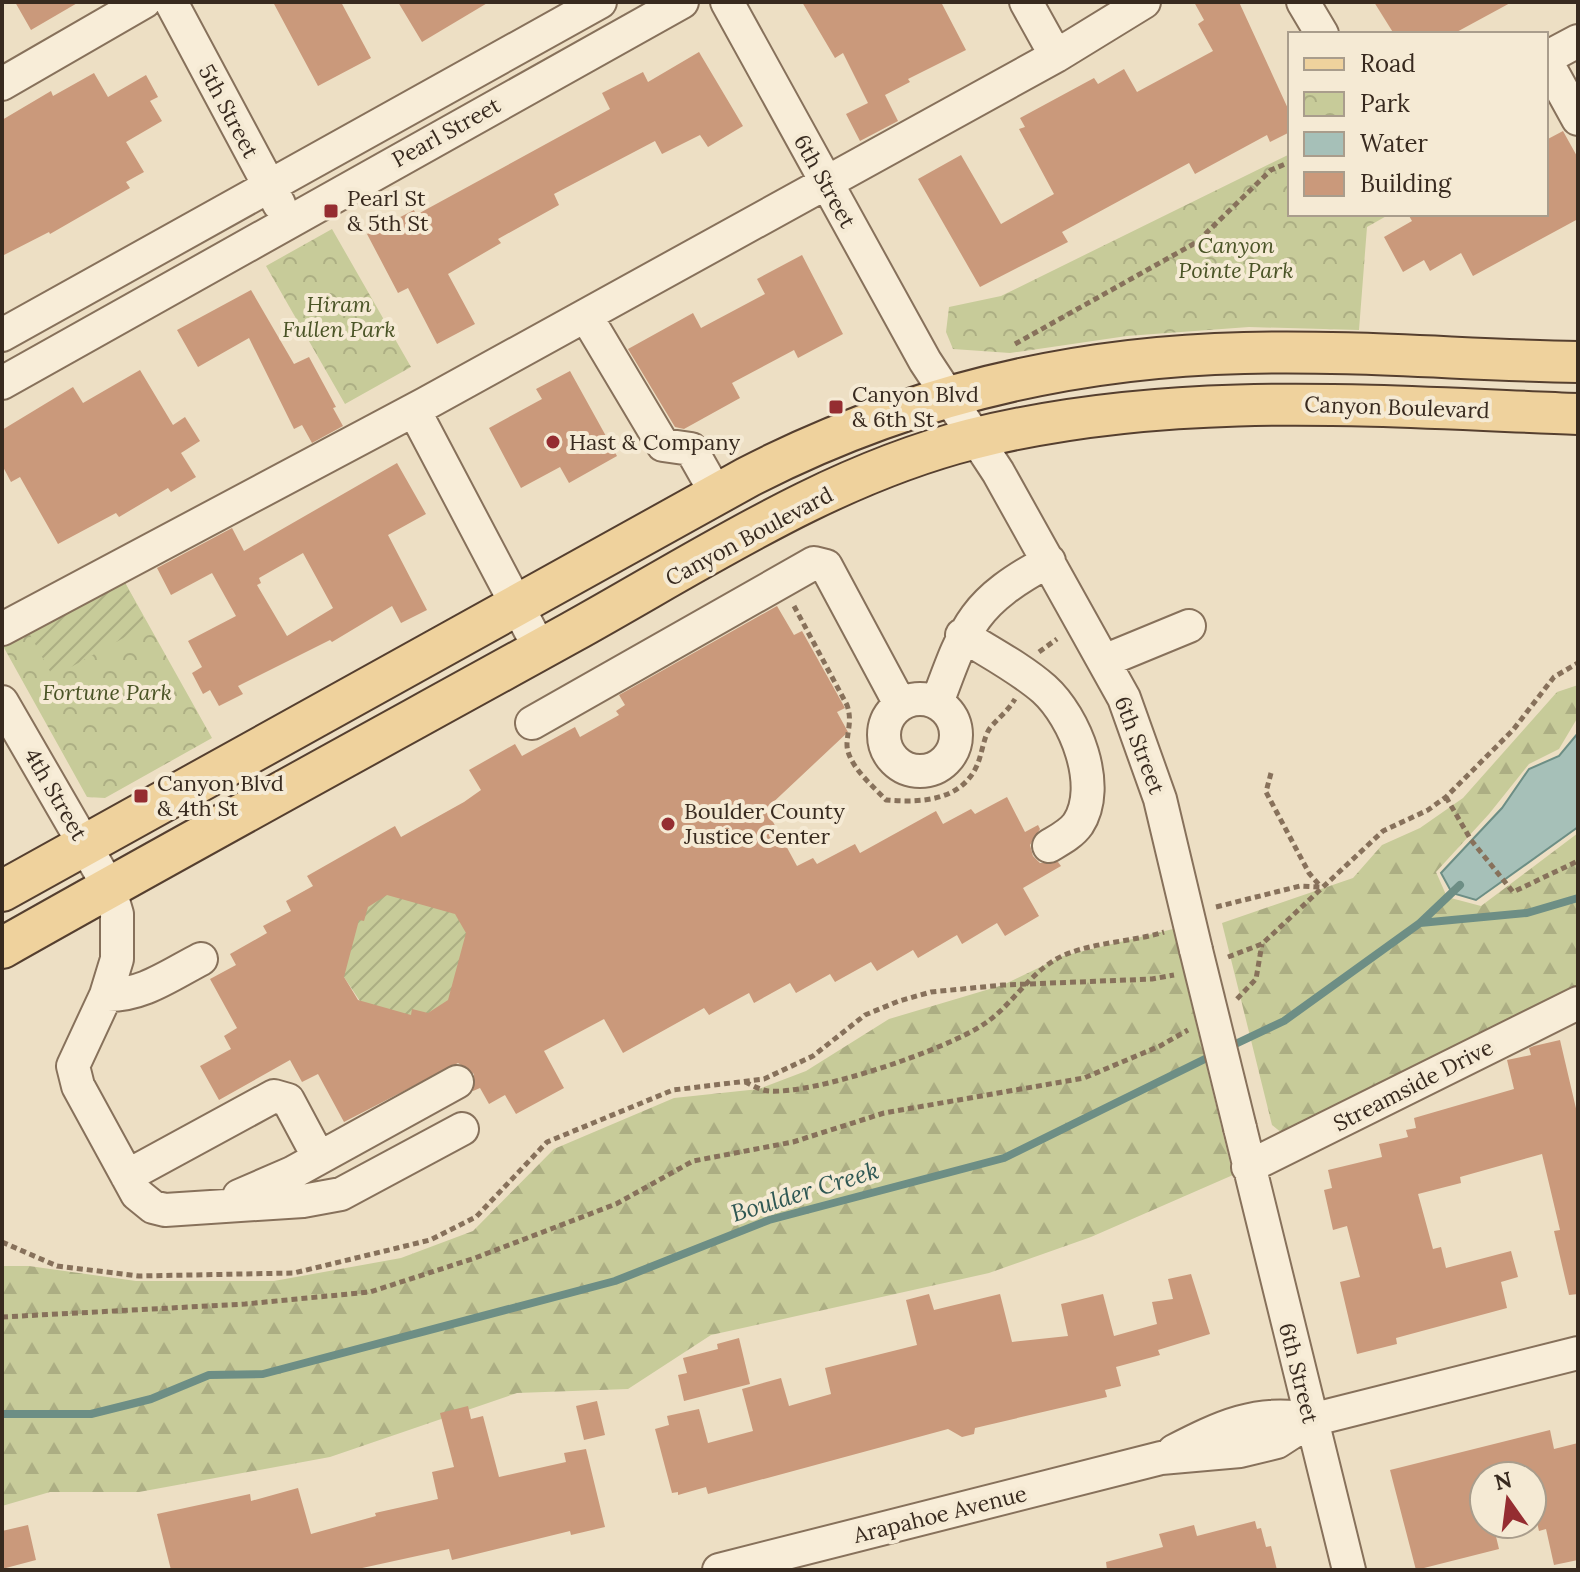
<svg xmlns="http://www.w3.org/2000/svg" width="1580" height="1572" font-family="Lora,serif">
<defs>
<pattern id="forest-firs" width="22" height="20" patternUnits="userSpaceOnUse" patternTransform="scale(2)"><rect width="22" height="20" fill="#c7cb99"/><path d="M5 1l3.5 6h-7zM16 11l3.5 6h-7z" fill="#acae83"/></pattern>
<pattern id="park-crowns" width="20" height="18" patternUnits="userSpaceOnUse" patternTransform="scale(2)"><rect width="20" height="18" fill="#c7cb99"/><path d="M2 6a3 3 0 1 1 6 0M12 15a3 3 0 1 1 6 0" fill="none" stroke="#acae83"/></pattern>
<pattern id="garden-furrows" width="10" height="10" patternUnits="userSpaceOnUse" patternTransform="scale(2)"><rect width="10" height="10" fill="#c7cb99"/><path d="M-1 1l2-2M0 10L10 0M9 11l2-2" fill="none" stroke="#acae83"/></pattern>
</defs>
<rect width="100%" height="100%" fill="#eddfc4"/>
<path fill="url(#forest-firs)" d="M1578 685V717L1559 749 1529 764 1489 814 1436 872 1447 897 1481 906 1578 833V990L1287 1137 1272 1125 1222 923 1353 878 1382 845 1420 828 1463 798 1557 692Z
M1173 929 1233 1175 1091 1237 989 1273 711 1335 628 1389 517 1393 330 1457 139 1492H50L2 1506V1266H29L136 1281H274L401 1258 473 1231 554 1149 674 1098 759 1089 806 1071 889 1019 1003 985 1063 956Z"/>
<path fill="url(#park-crowns)" d="M1290 154V214H1390L1367 227 1359 330 1249 327 1127 336 1010 353 953 349 946 332 949 307 1001 296Z
M332 229 411 367 345 404 266 266Z
M123 579 212 738 105 798 87 797 3 646Z"/>
<path fill="url(#garden-furrows)" d="M123 579 147 625 53 677 28 631Z
M401 843 517 963 405 1069 344 977 311 895Z"/>
<path fill="#a6c0b8" stroke="#6d8e85" stroke-width="2" d="M1578 733V827L1476 900 1452 893 1441 873 1502 808 1529 769 1559 756Z"/>
<g fill="none" stroke-linecap="round" stroke-linejoin="round">
<path stroke="#6d8e85" stroke-width="8" d="M1420 923 1460 885
M1227 1048 1284 1021 1420 923 1527 913 1578 898
M2 1414H91L151 1399 209 1375 263 1374 615 1281 769 1220 1004 1158 1215 1054"/>
</g>
<path fill="#ca997b" fill-rule="evenodd" d="M15 2H79L31 30Z
M273 2H341L371 58 318 86Z
M398 2H489L422 42Z
M802 2H941L966 50 908 79 910 82 885 95 898 121 860 141 846 114 868 103 843 53 835 58Z
M1194 2H1239L1290 113V132L1270 142 1267 135 1195 174 1189 163 1062 232 1068 242 980 287 918 179 961 155 1001 224 1054 194 1019 129 1025 127 1020 118 1094 78 1098 84 1124 69 1137 92 1213 51 1198 24 1204 20Z
M1374 2H1512L1453 34H1394Z
M699 52 743 126 708 147 700 135 662 154 655 141 554 194 559 205 498 239 501 243 448 274 475 324 437 344 408 288 398 293 367 234 414 210 416 215 610 109 602 93 643 72 648 82Z
M94 73 108 97 146 75 158 97 150 101 162 121 126 142 144 172 126 182 130 188 50 234 49 232 2 256V120L51 91 53 96Z
M1563 131 1578 158V219L1473 276 1461 253 1430 271 1424 260 1403 272 1384 237 1412 221 1408 214H1546V140Z
M802 255 843 334 798 358 794 350 732 383 740 398 684 429 675 427 628 349 693 313 701 328 765 294 757 279Z
M251 290 294 364 309 357 336 407 333 408 343 426 312 443 302 425 294 429 249 338 198 367 177 330Z
M140 370 173 425 185 417 200 441 181 453 196 477 171 492 168 488 119 517 116 513 58 544 20 477 11 482 2 465V430L73 387 83 403Z
M570 371 617 456 569 483 560 467 521 488 489 428 542 399 536 389Z
M397 463 426 514 388 535 427 610 401 623 392 606 332 642 330 640 238 686 243 694 219 706 210 690 203 694 192 673 202 667 188 641 236 616 212 573 171 595 157 568 232 528 244 551ZM303 553 333 608 287 636 257 585 261 583 259 578Z
M777 606 794 635 802 631 845 708 837 712 848 732 766 809 797 866 813 858 817 864 855 844 860 853 936 811 943 824 971 809 975 814 1007 797 1025 832 1038 825 1040 829 1030 845 1033 856 1040 863 1058 862 1061 866 1023 888 1039 916 1005 936 997 923 962 944 957 935 918 958 913 950 877 971 871 962 835 982 830 974 796 993 790 983 754 1003 749 993 709 1015 704 1008 623 1053 604 1019 544 1051 564 1088 516 1114 505 1095 489 1104 480 1088 473 1091 474 1074 458 1063 344 1122 318 1074 302 1082 290 1060 219 1100 200 1066 231 1049 224 1036 237 1028 210 979 236 965 230 954 267 933 263 926 291 911 286 901 313 886 307 876 395 826 401 837 464 802 481 790 469 770 515 744 522 756 575 727 580 737 619 715 616 711 625 705 619 695ZM387 895 455 914 466 933 448 1000 428 1013 412 1009 411 1015 358 1000 344 977 359 920 364 921 368 907Z
M1560 1040 1578 1117V1294L1569 1295 1554 1231 1560 1230 1542 1154 1460 1177 1461 1183 1418 1194 1433 1249 1441 1247 1446 1268 1511 1251 1518 1277 1501 1282 1507 1308 1396 1338 1397 1344 1357 1354 1340 1282 1360 1277 1347 1226 1333 1230 1324 1190 1332 1188 1328 1170 1382 1157 1379 1144 1408 1137 1406 1130 1416 1128 1414 1118 1514 1089 1507 1060 1531 1055 1529 1048 1534 1046Z
M1191 1274 1210 1334 1158 1350 1160 1355 1116 1367 1121 1386 1105 1390 1107 1397 975 1428 974 1434 962 1437 948 1429 708 1494 706 1487 678 1495V1492L672 1493 655 1429 669 1425 667 1416 699 1409 708 1443 753 1431 742 1389 781 1378 789 1406 831 1394 825 1368 917 1345 906 1300 929 1294 934 1310 1000 1294 1012 1342 1068 1336 1061 1304 1103 1294 1114 1336 1157 1324 1152 1302 1173 1299 1168 1279Z
M739 1338 750 1384 684 1401 678 1375 687 1373 683 1358 718 1349 717 1344Z
M597 1401 605 1435 584 1440 576 1406Z
M468 1406 471 1419 483 1416 499 1477 566 1462 564 1453 586 1449 605 1527 571 1535 570 1531 452 1560 449 1549 353 1570H171L157 1514 250 1494 251 1501 298 1488 311 1534 376 1516 375 1513 438 1499 432 1472 454 1467 440 1413Z
M1550 1430 1554 1449 1578 1443V1560L1554 1565 1546 1529 1539 1531 1532 1501V1476H1484V1524H1493L1499 1549 1416 1570 1390 1470Z
M1255 1521 1257 1529 1261 1528 1266 1547 1271 1546 1277 1570H1107L1106 1562 1163 1547 1159 1534 1194 1525 1197 1536Z
M28 1525 36 1560 2 1569V1531Z"/>
<g fill="none" stroke-linecap="round" stroke-linejoin="round">
<g stroke="#87715b" stroke-width="36">
<path id="minor" d="M171 2 279 204
M727 2 925 361 998 472 1124 698 1160 799 1196 950
M1026 2 1056 56
M1303 2 1322 34
M1546 58 1578 41
M1546 61 1578 119
M2 84 144 2
M586 316 663 445 691 449 717 495
M2 335 600 2
M2 383 682 2
M414 410 540 649
M2 629 425 404 1056 56 1144 2
M962 635C989 652 1020 668 1044 689 1075 717 1103 786 1078 824 1071 834 1059 840 1049 846
M1104 661 1189 626
M884 735a36 36 0 1 1 72 0a36 36 0 1 1-72 0Z
M2 702 109 887 117 914V959L106 995 73 1066 78 1086 137 1194 153 1207 165 1210 303 1201 341 1194 462 1129
M937 703C966 624 973 602 1049 561
M532 723 814 563 826 566 900 704
M106 995C142 996 170 975 201 959
M1240 1128 1349 1570
M1248 1167 1578 1003
M127 1176 274 1096 288 1100 319 1158
M239 1196 292 1173 457 1082
M1174 1451C1219 1428 1259 1408 1311 1420
M719 1570 1161 1458 1240 1451 1277 1442 1311 1420 1578 1353"/>
</g>
<g stroke="#553f2f" stroke-width="44">
<path id="major" d="M2 891 748 477C903 397 1071 357 1244 353 1355 350 1467 360 1578 362
M2 948C191 841 382 737 572 632 700 561 829 475 972 439 1172 389 1375 406 1578 414"/>
</g>
<path stroke="#87715b" stroke-width="5" stroke-dasharray="6 4" stroke-linecap="butt" d="M1015 344 1197 242 1271 170 1290 162
M794 606 847 705C852 720 848 728 847 743 846 764 873 786 886 800 921 803 963 801 978 763 982 753 984 736 990 728 999 717 1007 712 1015 699
M1039 652 1057 639
M1271 773 1266 792 1309 873 1321 887
M1446 797 1471 840 1513 892 1578 861
M1216 907 1300 886 1320 887
M1228 957 1262 944 1383 831 1428 810 1446 797 1513 730 1554 677 1578 663
M1237 999 1256 979 1262 944
M745 1082C752 1085 760 1090 768 1091 813 1095 946 1050 984 1024 1013 1005 1029 972 1062 956 1093 942 1132 942 1164 932
M2 1242 57 1266 139 1276 294 1273 430 1240 476 1217 547 1142 673 1090 764 1079 813 1056 865 1015 899 1001 931 992 1003 985 1152 979 1174 975
M2 1317 245 1304 370 1292 475 1258 616 1204 693 1161 793 1142 884 1113 1084 1078 1160 1046 1188 1030"/>
<use href="#minor" stroke="#f8edd8" stroke-width="32"/>
<use href="#major" stroke="#efd29d" stroke-width="40"/>
<g stroke="#87715b" stroke-width="36" stroke-linecap="butt">
<path id="minor-bridge" d="M1196 950 1240 1128"/>
</g>
<use href="#minor-bridge" stroke="#f8edd8" stroke-width="32"/>
</g>
<g fill="#952d31" stroke="#f5ead4" stroke-width="3">
<rect x="323" y="203" width="16" height="16" rx="4"/>
<rect x="828" y="399" width="16" height="16" rx="4"/>
<circle cx="553" cy="442" r="8"/>
<rect x="133" y="788" width="16" height="16" rx="4"/>
<circle cx="668" cy="824" r="8"/>
</g>
<g text-anchor="middle" stroke-width="8" stroke-linejoin="round" paint-order="stroke">
<g font-size="22" fill="#382a1f" stroke="#f5ead4">
<text transform="translate(229 111) rotate(62)" y="8">5th Street</text>
<text transform="translate(446 132) rotate(-29)" y="8">Pearl Street</text>
<text transform="translate(825 181) rotate(61)" y="8">6th Street</text>
<text transform="translate(1397 407) rotate(2)" y="8">Canyon Boulevard</text>
<text transform="translate(749 536) rotate(-28)" y="8">Canyon Boulevard</text>
<text transform="translate(1140 745) rotate(69)" y="8">6th Street</text>
<text transform="translate(56 794) rotate(60)" y="8">4th Street</text>
<text transform="translate(1413 1085) rotate(-27)" y="8">Streamside Drive</text>
<text transform="translate(1299 1373) rotate(76)" y="8">6th Street</text>
<text transform="translate(940 1514) rotate(-14)" y="8">Arapahoe Avenue</text>
</g>
<g font-size="22" fill="#382a1f" stroke="#f5ead4" text-anchor="start">
<text x="347" y="206">Pearl St<tspan x="347" dy="25">&amp; 5th St</tspan></text>
<text x="852" y="402">Canyon Blvd<tspan x="852" dy="25">&amp; 6th St</tspan></text>
<text x="569" y="450">Hast &amp; Company</text>
<text x="157" y="791">Canyon Blvd<tspan x="157" dy="25">&amp; 4th St</tspan></text>
<text x="684" y="819">Boulder County<tspan x="684" dy="25">Justice Center</tspan></text>
</g>
<g font-size="22" font-style="italic" fill="#4a5426" stroke="#f5ead4">
<text x="1236" y="253">Canyon<tspan x="1236" dy="25">Pointe Park</tspan></text>
<text x="339" y="312">Hiram<tspan x="339" dy="25">Fullen Park</tspan></text>
<text x="107" y="700">Fortune Park</text>
</g>
<g font-size="24" font-style="italic" fill="#2e5753" stroke="#f5ead4">
<text transform="translate(805 1192) rotate(-17)" y="8">Boulder Creek</text>
</g>
</g>
<rect width="1580" height="1572" fill="none" stroke="#382a1f" stroke-width="8"/>
<rect x="1288" y="32" width="260" height="184" fill="#f5ead4" stroke="#a99d8c" stroke-width="2"/>
<rect x="1304" y="58" width="40" height="12" fill="#efd29d" stroke="#a99d8c" stroke-width="2"/>
<text x="1360" y="72" font-size="24" fill="#382a1f">Road</text>
<rect x="1304" y="92" width="40" height="24" fill="url(#park-crowns)" stroke="#a99d8c" stroke-width="2"/>
<text x="1360" y="112" font-size="24" fill="#382a1f">Park</text>
<rect x="1304" y="132" width="40" height="24" fill="#a6c0b8" stroke="#a99d8c" stroke-width="2"/>
<text x="1360" y="152" font-size="24" fill="#382a1f">Water</text>
<rect x="1304" y="172" width="40" height="24" fill="#ca997b" stroke="#a99d8c" stroke-width="2"/>
<text x="1360" y="192" font-size="24" fill="#382a1f">Building</text>
<g transform="translate(1508 1500) rotate(346)"><circle r="38" fill="#f5ead4" stroke="#a99d8c" stroke-width="2"/>
<path d="M0-6L14 30L0 20L-14 30Z" fill="#952d31"/>
<text y="-12" font-size="22" font-weight="bold" text-anchor="middle" fill="#382a1f">N</text>
</g>
</svg>
